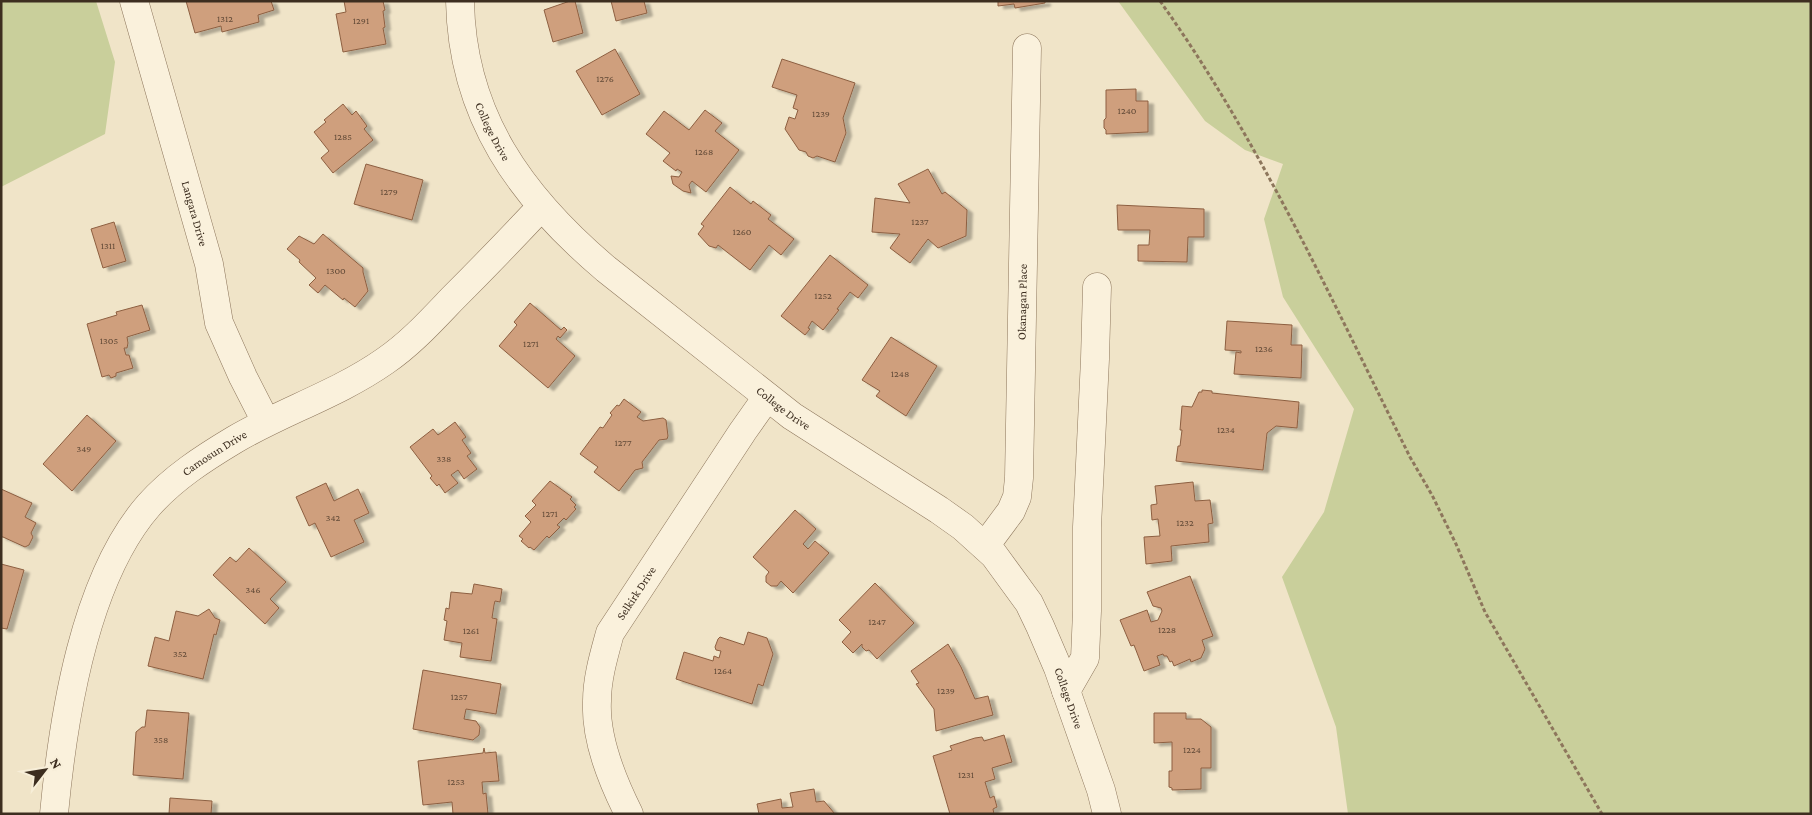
<svg xmlns="http://www.w3.org/2000/svg" width="1812" height="815" font-family="'Crimson Pro',serif">
<defs>
<filter id="shadow"><feDropShadow dx="5.5" dy="3" stdDeviation="1" flood-color="#0004"/></filter>
</defs>
<rect width="100%" height="100%" fill="#f0e4c8"/>
<path fill="#c9cf9b" d="M1 1H96L115 62 105 134 1 187Z
M1118 1H1811V814H1348L1336 727 1282 577 1324 512 1354 409 1283 297 1264 219 1283 164 1245 150 1205 121Z"/>
<path fill="#cf9f7d" stroke="#8d5f41" filter="url(#shadow)" d="M186 1H271L274 10 258 15 259 22 222 32 221 26 195 33Z
M344 1H383L385 10 383 11 385 27 383 28 386 44 343 52 336 14 346 12Z
M570 1H575L583 33 553 42 544 10Z
M611 1H644L647 13 616 21Z
M998 1H1045V3L1015 8 1014 4 998 6Z
M615 49 640 94 602 115 576 71Z
M782 59 855 83 843 118 846 133 835 162 817 156 813 158 808 156 806 152 799 150 785 129 789 117 795 119 798 110 793 108 797 95 772 87Z
M1136 89V101H1148V132L1106 134V130L1104 128V120L1106 118V90Z
M343 104 352 115 356 111 367 126 364 129 373 140 333 173 321 158 329 151 314 132 326 122 324 120Z
M705 110 722 123 715 131 739 150 706 192 692 181 689 185 691 193 683 191 673 184 671 176 679 177 682 172 677 169 676 171 663 161 670 153 646 134 664 111 689 130Z
M366 164 423 180 412 220 354 204Z
M928 169 942 194 945 192 967 210 966 236 938 248 928 239 910 263 890 248 900 234 872 232 875 198 910 203 898 184Z
M730 187 751 204 753 201 771 215 768 219 794 239 781 255 769 245 750 270 718 245 716 248 709 246 698 234 704 226 701 224Z
M1117 205 1204 209V237H1188L1187 262 1138 261V245H1149L1150 230H1118Z
M114 222 126 261 103 268 91 229Z
M323 234 363 268V272L368 291 355 307 344 298 343 300 325 285 318 293 309 285 316 278 299 262 300 260 287 249 299 236 314 244Z
M830 255 868 285 858 298 850 292 837 309 839 310 823 330 812 321 808 328 810 329 805 335 781 316Z
M530 303 561 330 564 327 567 330 560 338 558 336 556 339 575 356 548 388 499 346 517 325 514 322Z
M142 305 150 330 127 337 128 343 127 348H124L126 355H129L133 368 116 373V376L111 378 109 375 102 377 87 324 117 315 116 312Z
M1227 321 1292 325 1291 345H1302L1301 378 1234 374 1236 352 1241 353V351L1225 350Z
M891 337 937 366 906 416 876 396 880 391 862 380Z
M1202 390 1212 391V393L1299 402 1297 428 1276 426 1267 433 1263 470 1176 461 1178 446H1180L1182 430H1180L1182 406 1192 407 1199 392H1202Z
M624 399 641 412 637 417 643 421 663 418 666 420 668 436 667 439 659 440 642 462 643 468 635 470 619 491 594 472 598 467 580 454 600 427 603 428 612 415 610 413 617 405 619 406Z
M87 415 116 441 72 491 43 464Z
M455 422 466 437 462 440 471 453 467 456 477 469 464 479 458 470 451 475 458 483 445 493 439 484 437 486 430 478 432 476 410 447 433 429 438 435Z
M550 481 572 497 570 499 576 505 574 507 576 509 566 520 564 518 557 525 560 527 549 538 547 536 534 550 530 547 529 548 521 541 523 539 519 536 531 522 525 516 536 505 532 501Z
M1193 482 1195 501 1210 500 1213 523 1208 524 1209 542 1171 546 1172 561 1146 564 1144 537 1160 536 1158 519 1152 520 1151 507V505L1157 504 1155 486Z
M326 483 334 501 358 489 369 513 354 520 364 542 331 557 315 523 309 526 296 497Z
M1 489 32 503 25 517 36 523 31 533 33 537 29 545 25 547 3 537H1Z
M795 510 816 529 803 544 808 549 815 541 829 553 793 593 781 581 777 586H771L766 582V576L769 572 753 557Z
M249 548 286 582 270 599 279 608 265 624 213 575 230 557 236 562Z
M1 564 24 570 7 629 1 628Z
M1190 576 1213 636 1202 640 1205 649 1201 658 1191 662 1190 659 1174 666 1172 661 1170 662 1167 656H1164L1163 654 1157 656 1160 665 1144 671 1134 645 1131 646 1120 620 1147 610 1151 622 1158 620 1162 611 1161 608 1153 606 1147 592Z
M875 583 914 623 877 659 869 650 866 651 862 647V644L853 653 842 642 851 632 839 620Z
M474 584 502 589 500 602 495 601 494 605 492 618 497 619 491 661 460 657 462 643 444 640 447 621 444 620 446 608 449 609 451 592 472 594Z
M209 609 215 618 220 620 216 635 214 634 203 679 148 666 155 637 169 641 176 611 198 616Z
M748 632 767 638 773 654 763 686 758 684 752 704 676 679 684 652 713 661 714 656 719 658 721 651 716 650 715 647 718 639 720 637 744 645Z
M948 644 961 667 975 699 988 696 993 715 936 731 934 709 916 684 919 683 911 671Z
M423 670 501 684 496 714 466 709 464 719 476 721 480 727 479 735 473 740 413 729Z
M147 710 189 713 183 779 133 775 136 732 142 727H145Z
M1154 713H1186V719H1201L1211 727V768H1201V789L1172 790V788L1169 787V771H1172V742L1154 743Z
M1004 735 1012 762 992 768 995 779 985 782 990 798 994 796 997 807 993 809 994 814H950L933 756 952 750 950 746 975 738 982 737 984 741Z
M484 748 485 753 496 752 499 781 482 782 483 794 486 793 488 814H453L452 802 423 805 418 761 483 753Z
M814 789 816 802 824 801 835 814H759L757 804 781 799 782 808 793 807 790 793Z
M170 798 212 801 211 814H169Z"/>
<g fill="none" stroke-linecap="round" stroke-linejoin="round">
<g stroke="#8d765c" stroke-width="29">
<g id="minor">
<path id="s1" d="M134 1 209 264 219 323 243 377 266 422"/>
<path id="s2" d="M460 1C462 116 521 197 606 269L792 416 939 510 963 527 994 555 1029 603 1040 626 1058 668 1101 790 1107 814"/>
<path id="s3" d="M985 546 1011 511 1017 497 1019 478 1027 48"/>
<path d="M1066 691 1085 658 1087 611V527L1095 359 1097 287"/>
<path id="s4" d="M54 814C63 718 84 579 149 505 173 478 204 458 234 440 283 411 338 394 385 361 410 344 431 321 452 299 482 269 512 238 541 207"/>
<path id="s5" d="M629 814C612 780 595 739 597 701 597 678 604 655 610 633L743 431 767 397"/>
</g>
</g>
<path stroke="#8d765c" stroke-width="3" stroke-dasharray="4 2.5" stroke-linecap="butt" d="M1160 1C1260 141 1333 303 1410 457L1432 495 1456 544 1485 612 1602 814"/>
<use href="#minor" stroke="#faf1dc" stroke-width="28"/>
</g>
<g text-anchor="middle" stroke-width="4" stroke-linejoin="round" paint-order="stroke">
<g font-size="10" fill="#624a37">
<text x="225" y="22">1312</text>
<text x="361" y="24">1291</text>
<text x="605" y="82">1276</text>
<text x="1127" y="114">1240</text>
<text x="821" y="117">1239</text>
<text x="343" y="140">1285</text>
<text x="704" y="155">1268</text>
<text x="389" y="195">1279</text>
<text x="920" y="225">1237</text>
<text x="742" y="235">1260</text>
<text x="108" y="249">1311</text>
<text x="336" y="274">1300</text>
<text x="823" y="299">1252</text>
<text x="109" y="344">1305</text>
<text x="531" y="347">1271</text>
<text x="1264" y="352">1236</text>
<text x="900" y="377">1248</text>
<text x="1226" y="433">1234</text>
<text x="623" y="446">1277</text>
<text x="84" y="452">349</text>
<text x="444" y="462">338</text>
<text x="550" y="517">1271</text>
<text x="333" y="521">342</text>
<text x="1185" y="526">1232</text>
<text x="253" y="593">346</text>
<text x="877" y="625">1247</text>
<text x="1167" y="633">1228</text>
<text x="471" y="634">1261</text>
<text x="180" y="657">352</text>
<text x="723" y="674">1264</text>
<text x="946" y="694">1239</text>
<text x="459" y="700">1257</text>
<text x="161" y="743">358</text>
<text x="1192" y="753">1224</text>
<text x="966" y="778">1231</text>
<text x="456" y="785">1253</text>
</g>
<g font-size="12" fill="#3d2e20" stroke="#f7eed8">
<text dy="4" stroke="none"><textPath href="#s2" startOffset="136">College Drive</textPath></text>
<text dy="4" stroke="none"><textPath href="#s1" startOffset="221">Langara Drive</textPath></text>
<text dy="4" stroke="none"><textPath href="#s3" startOffset="254">Okanagan Place</textPath></text>
<text dy="4" stroke="none"><textPath href="#s2" startOffset="541">College Drive</textPath></text>
<text dy="4" stroke="none"><textPath href="#s4" startOffset="412">Camosun Drive</textPath></text>
<text dy="4" stroke="none"><textPath href="#s5" startOffset="236">Selkirk Drive</textPath></text>
<text dy="4" stroke="none"><textPath href="#s2" startOffset="961">College Drive</textPath></text>
</g>
</g>
<rect width="1812" height="815" fill="none" stroke="#3d2e20" stroke-width="5"/>
<g transform="translate(45 770) rotate(59)" stroke="#f7eed8" stroke-width="4" paint-order="stroke">
<path d="M0-4L9 19L0 12L-9 19Z" fill="#3d2e20"/>
<text y="-8" font-size="14" font-weight="bold" text-anchor="middle" fill="#3d2e20">N</text>
</g>
</svg>
